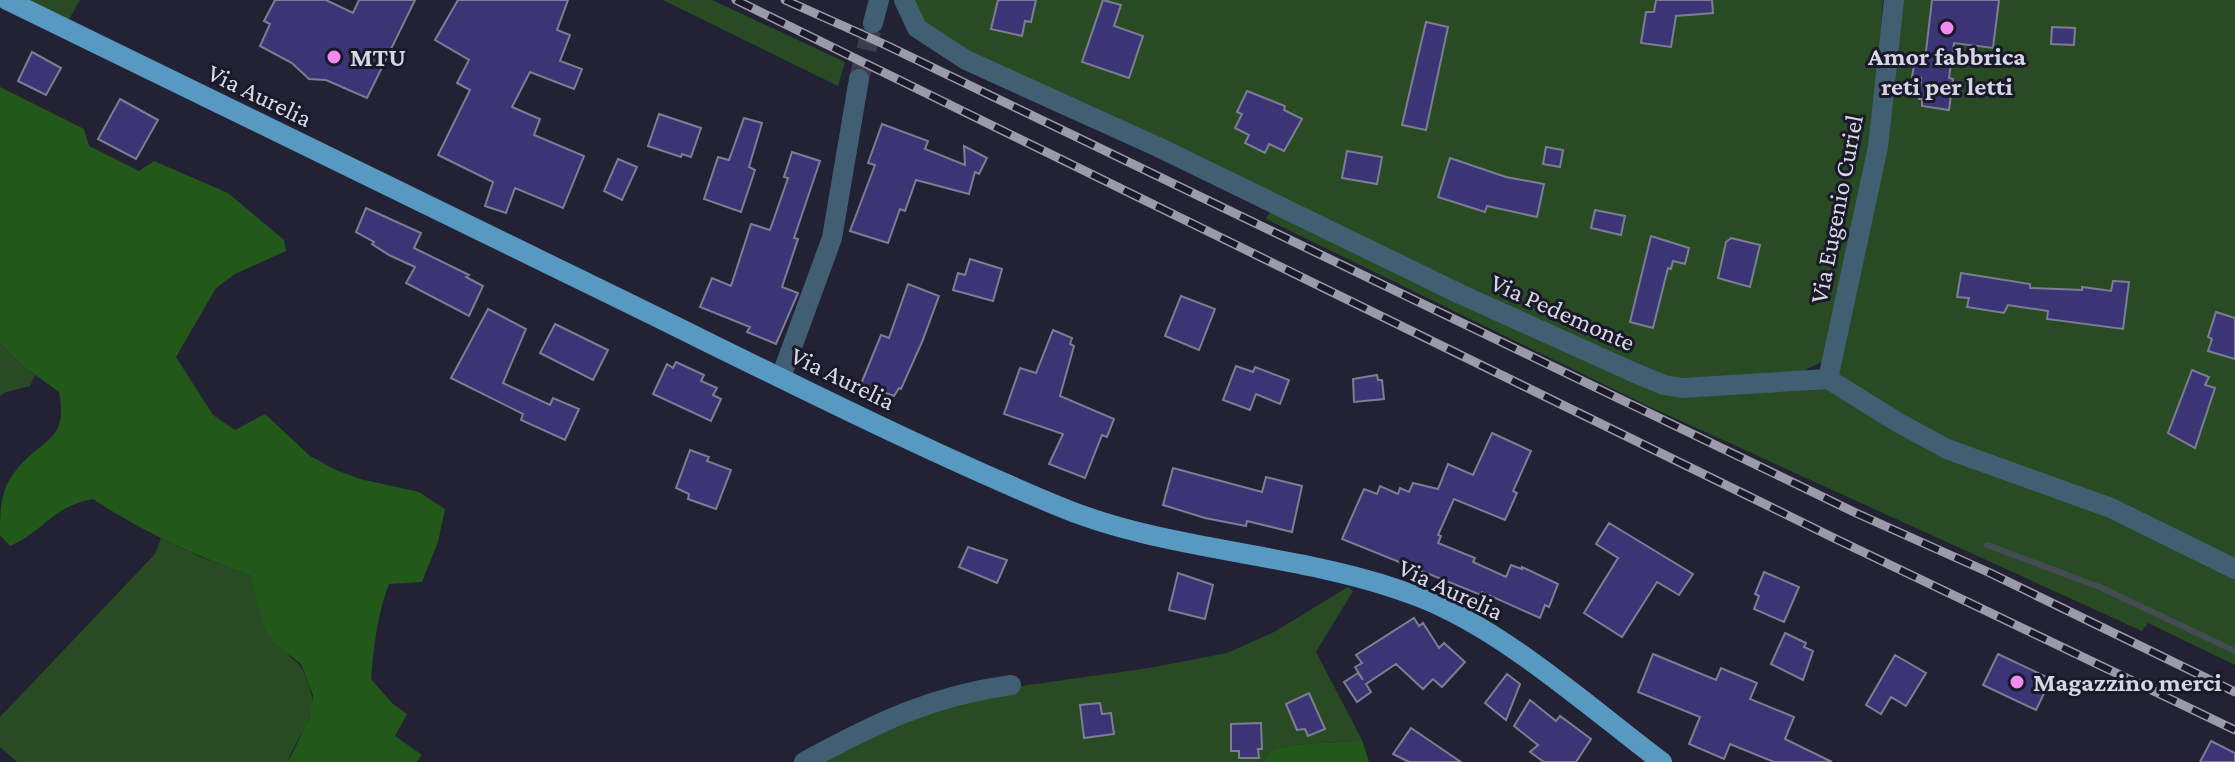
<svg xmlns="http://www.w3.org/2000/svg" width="2235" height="762" font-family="'Crimson Pro',serif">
<rect width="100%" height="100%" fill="#222234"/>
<path fill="#284b23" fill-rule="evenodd" d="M20 0H80L67 23Z
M663 0H712L845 62 838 86Z
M912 0H1883L1872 146 1826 360 1792 376 1667 378 1532 318 970 54C947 40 919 28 912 0Z
M1897 0H2235V566L1949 446 1831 377Z
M1272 208 1657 390 1827 386 2109 513 2235 575V665L2148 623 2142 631 1648 406 1266 219Z
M0 343 20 364 35 375 30 386 6 392 0 396Z
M161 538 201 557 251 576 290 657C301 664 303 670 308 683 323 720 296 733 288 762H17L0 747V717L155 554Z
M1348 587 1353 591 1316 652 1362 740C1340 744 1287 741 1272 752 1268 754 1266 759 1263 762H804L943 697 1149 668 1227 653 1274 632ZM1309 693 1325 728 1308 736 1305 729 1298 731 1286 704ZM1100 703 1102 714 1111 713 1114 734 1084 738 1080 705ZM1261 723 1262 748 1258 749V757L1240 758 1239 751H1231V724Z"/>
<path fill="#23581b" d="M0 87 84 129 89 146 139 171 154 161 228 193 284 240 286 251 235 274 216 288 176 357 213 415 235 430 265 414 310 456 336 470 360 479 419 492 445 509 438 542 422 582 389 584C377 615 374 646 371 679L392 703 407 714 395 736 422 755 417 762H288L310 718 313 695 301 664 277 645 265 630 251 576C197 556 142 532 93 499 53 506 43 532 10 546L0 535C0 510 0 489 17 469 42 438 69 441 59 392L20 364 0 343Z
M1362 740 1369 762H1263C1266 759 1268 754 1271 752 1287 741 1340 744 1362 740Z"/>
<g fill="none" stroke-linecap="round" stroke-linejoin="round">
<path stroke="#434c52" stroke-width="6" d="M1987 545 2102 588 2235 651"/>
</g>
<path fill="#3b3576" stroke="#7c7d93" stroke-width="2" d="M275 0H326L353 13 359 0H415L367 98 326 80 309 79 292 63 260 46 270 24 264 21Z
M458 0H568L557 30 570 35 560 61 582 69 574 89 530 72 512 107 540 119 534 135 584 156 563 208 515 188 506 213 485 206 493 182 438 155 470 90 457 83 469 60 435 40Z
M998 0H1036L1031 22 1025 21 1022 36 991 29Z
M1103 0 1121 5 1114 26 1143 36 1129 78 1082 62Z
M1656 0H1712L1713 13 1676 16 1671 47 1641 43 1646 12H1654Z
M1932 0H1999L1993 48 1954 43 1949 78 1953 79 1949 110 1922 106V99H1919L1921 78 1912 77 1915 59 1925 60Z
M1426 22 1448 27 1426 130 1402 125Z
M2052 27 2075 28 2074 45 2051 44Z
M32 52 61 68 46 95 18 81Z
M1247 91 1285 106 1284 110 1302 119 1284 151 1269 144 1265 153 1245 143 1249 135 1235 128 1242 114 1237 112Z
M120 99 158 120 136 159 98 139Z
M659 114 701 128 691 157 682 154 681 157 648 146Z
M744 118 762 123 749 167 755 170 741 212 704 199 718 157 729 160Z
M882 124 928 141 925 149 965 165 964 146 987 158 979 174 975 172 969 194 916 180 905 211 900 209 888 243 850 231 875 165 868 163Z
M1546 147 1563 150 1560 167 1543 164Z
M1347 151 1382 157 1377 184 1342 178Z
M792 152 820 161 794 238 798 239 782 287 798 293 776 344 747 332 750 327 700 307 712 278 731 286 751 224 770 230 788 178 784 177Z
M1450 158 1506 177 1544 184 1537 217 1487 206 1485 212 1438 197Z
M618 159 637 167 622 200 604 191Z
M366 208 421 233 414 248 469 275 466 277 483 286 469 316 406 283 415 267 389 255 372 244 374 242 356 232Z
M1595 210 1625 216 1621 235 1591 228Z
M1651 236 1689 248 1685 264 1673 261 1671 269 1668 268 1653 328 1630 322Z
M1731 238 1760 245 1750 287 1718 278 1726 242Z
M970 259 1002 269 993 301 953 290 958 273 965 275Z
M1961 273 2030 284V288L2082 290V287L2111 291 2113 281 2129 282 2123 329 2047 319 2048 311 2008 305 2004 313 1967 307 1969 298 1957 297Z
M908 284 939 296 922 342 901 389 899 388 894 396 861 384 881 335 889 338Z
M1181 296 1215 309 1199 350 1165 336Z
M488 309 526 329 503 383 550 405 553 398 579 409 565 440 521 420 523 414 451 378Z
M2216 312 2235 318V359L2208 351 2212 339 2208 337Z
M555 324 608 350 593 380 540 353Z
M1053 330 1072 338 1070 344 1074 346 1060 396 1114 419 1107 437 1102 435 1085 478 1049 464 1063 434 1004 414 1020 368 1036 373Z
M676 362 704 375 701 381 717 388 713 395 721 399 711 421 653 394 667 364 673 368Z
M1236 366 1253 372 1255 367 1289 380 1280 404 1256 394 1250 410 1223 400Z
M2192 370 2209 377 2205 385 2215 388 2195 448 2168 433Z
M1377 375 1378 380H1382L1384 399 1354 402 1353 379Z
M1492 433 1531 451 1513 491 1517 493 1505 520 1454 499 1438 535 1441 536 1438 543 1475 558 1473 562 1506 577 1511 565 1522 569V567L1558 584 1549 607 1545 605 1540 618 1482 592 1481 595 1342 539 1364 489 1377 494 1380 486 1398 494 1400 488 1409 492 1413 483 1438 489 1448 464 1473 475Z
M690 450 709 457 707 461 731 470 716 509 688 499 689 494 676 488Z
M1173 468 1262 492 1266 477 1302 486 1292 532 1247 521 1246 526 1205 518 1163 505Z
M1609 523 1693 574 1679 595 1657 582 1622 637 1584 613 1618 558 1596 544Z
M968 547 1007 560 997 583 959 567Z
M1764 572 1799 587 1784 622 1754 609 1759 596 1755 594Z
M1178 573 1213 585 1205 619 1169 610Z
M1414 618 1419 626 1423 623 1439 648 1444 643 1465 662 1442 687 1433 679 1423 689 1396 664 1366 684 1371 692 1357 702 1344 682 1358 673 1363 680 1355 667 1362 663 1356 655Z
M1785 633 1806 643 1804 647 1813 651 1803 680 1771 664Z
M1653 654 1716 680 1721 668 1757 683 1750 699 1794 717 1785 739 1832 762H1774L1730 744 1724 759 1689 744 1700 717 1638 692Z
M1998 654 2051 679 2036 710 1983 685Z
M1895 655 1926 673 1906 706 1891 697 1881 714 1866 705Z
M1507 674 1520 684 1506 720 1485 703Z
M1309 693 1325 729 1308 736 1305 729 1297 730 1286 704Z
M1530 700 1556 721 1560 716 1591 739 1576 762H1544L1530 752 1538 745 1514 726Z
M1100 703 1102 714 1111 713 1114 734 1084 738 1080 705Z
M1261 723 1262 749H1258L1259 758H1239V751H1231V724Z
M1411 728 1461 762H1409L1393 754Z
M2211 741 2235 753V762H2200Z"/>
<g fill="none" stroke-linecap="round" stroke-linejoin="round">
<path stroke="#3d3d4e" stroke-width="20" stroke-dasharray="20 10" stroke-linecap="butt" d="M859 79 873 23"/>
<path stroke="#415f73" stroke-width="20" d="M904 0 917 28 966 60 1158 147 1460 294 1635 373 1664 385 1682 388 1828 379 1899 423 1947 449 2111 508 2235 569
M873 23 879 0
M781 377 832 238 859 79
M1828 379 1878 147 1894 0
M804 762C874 724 930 696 1011 685"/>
<path stroke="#5899c2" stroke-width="20" d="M7 0C211 100 415 200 620 299 763 369 906 442 1053 504 1169 554 1301 551 1419 597 1504 630 1589 707 1662 762"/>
<g stroke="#9a9aa8" stroke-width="9">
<path id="rail" d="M736 0 1838 540 2235 730
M785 0 888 46 1856 513 1988 572 2235 692"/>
</g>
<use href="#rail" stroke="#19192a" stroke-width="6" stroke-dasharray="18" stroke-linecap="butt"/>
</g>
<g fill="#f38af2" stroke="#19192a" stroke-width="3">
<circle cx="1947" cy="28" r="8"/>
<circle cx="334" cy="57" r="8"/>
<circle cx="2017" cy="682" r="8"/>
</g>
<g text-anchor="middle" stroke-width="6" stroke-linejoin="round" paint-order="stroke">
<g font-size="26" font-weight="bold" fill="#d7d7e3" stroke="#19192a" text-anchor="start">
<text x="1947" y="65" text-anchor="middle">Amor fabbrica<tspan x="1947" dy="30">reti per letti</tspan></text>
<text x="350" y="66">MTU</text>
<text x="2033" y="691">Magazzino merci</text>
</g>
<g font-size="26" fill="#d7d7e3" stroke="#19192a">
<text transform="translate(260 95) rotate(26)" y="9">Via Aurelia</text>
<text transform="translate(1836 209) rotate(-79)" y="9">Via Eugenio Curiel</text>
<text transform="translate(1563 312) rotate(24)" y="9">Via Pedemonte</text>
<text transform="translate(843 378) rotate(26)" y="9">Via Aurelia</text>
<text transform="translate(1451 589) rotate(25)" y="9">Via Aurelia</text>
</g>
</g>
</svg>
